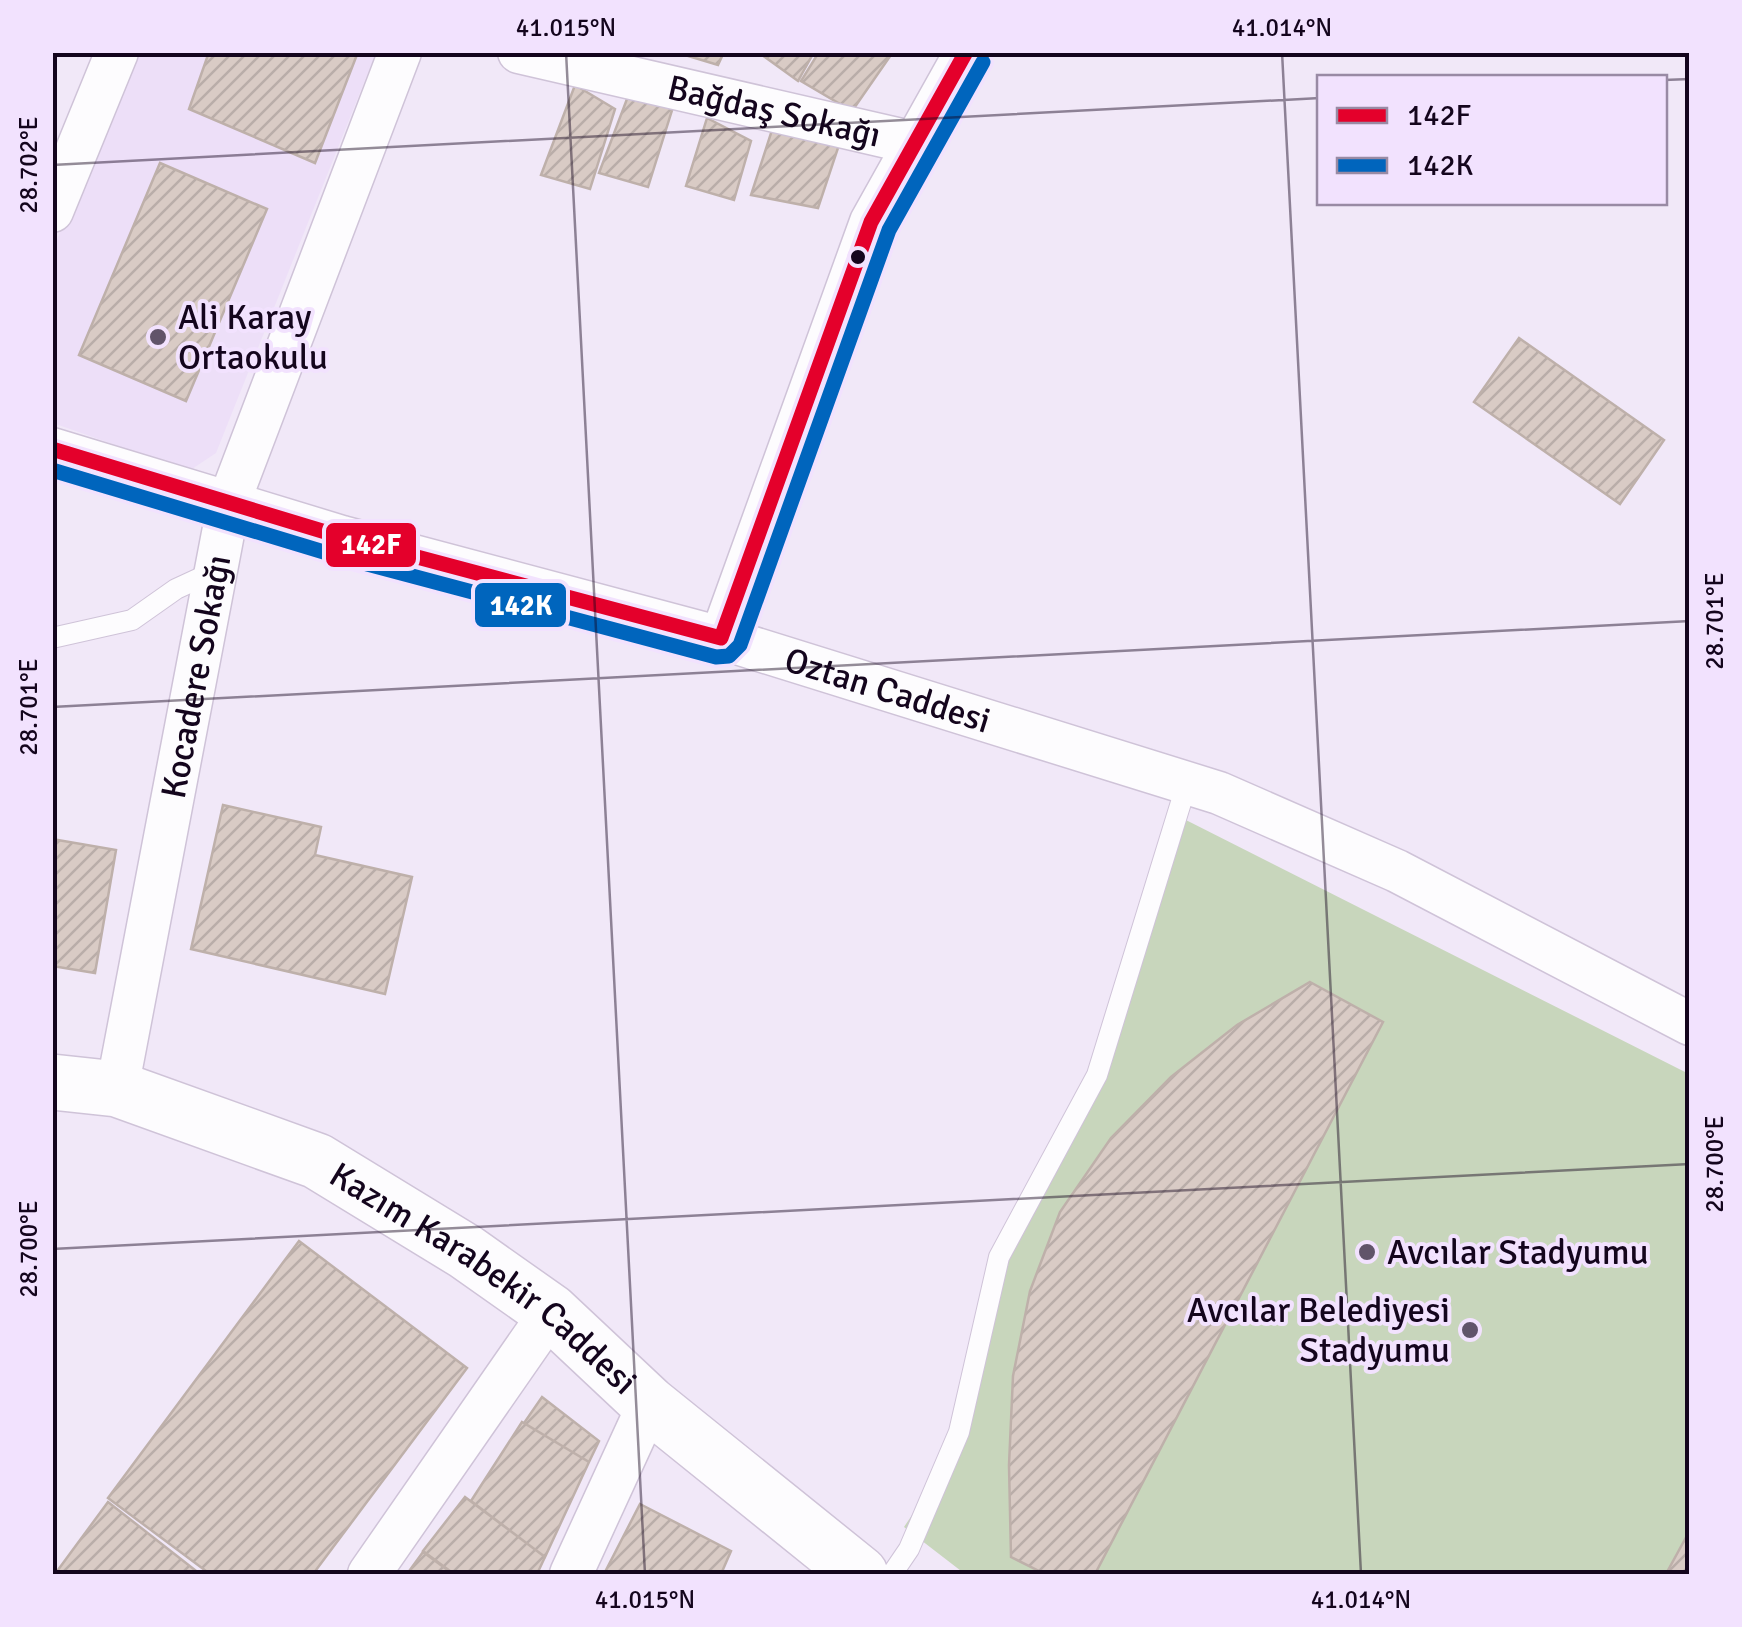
<svg xmlns="http://www.w3.org/2000/svg" width="1742" height="1627" font-family="Signika,sans-serif">
<defs>
<pattern id="building-hatch" width="6" height="6" patternUnits="userSpaceOnUse" patternTransform="scale(2.5)"><rect width="6" height="6" fill="#d9cbc5"/><path d="M-1 1l2-2M0 6l6-6M5 7l2-2" fill="none" stroke="#b9ada9"/></pattern>
</defs>
<rect width="100%" height="100%" fill="#f1e8f8"/>
<path fill="#eddff8" d="M132 53H378L371 65 216 453 189 471 53 423V250Z"/>
<path fill="#c8d6bc" d="M1176 815 1689 1074V1574H965L904 1527 965 1436 1002 1257 1100 1077Z"/>
<path fill="url(#building-hatch)" stroke="#beb0aa" stroke-width="2.5" d="M209 52H358L315 163 189 109Z
M675 52H724L718 65Z
M758 52H814L798 81Z
M819 52H893L852 111 801 81Z
M633 83 673 107 648 187 599 173Z
M575 85 615 109 590 189 541 175Z
M707 118 751 141 734 200 686 186Z
M772 130 839 145 818 208 751 195Z
M160 163 267 209 186 401 79 355Z
M1519 338 1664 440 1620 504 1474 402Z
M223 805 321 827 315 855 412 877 385 994 191 949Z
M52 839 116 850 95 973 52 966Z
M1310 982 1383 1022 1095 1574H1045L1011 1557 1009 1465 1013 1376 1030 1291 1060 1212 1111 1138 1171 1077 1237 1025Z
M299 1241 467 1368 313 1574H210L108 1498Z
M542 1397 599 1441 589 1462 524 1423Z
M522 1422 589 1462 545 1557 471 1501Z
M465 1497 545 1557 537 1574H454L423 1551Z
M108 1502 200 1574H55Z
M640 1504 731 1551 721 1574H604Z
M1690 1530V1574H1666Z
M423 1552 453 1574H407Z"/>
<g fill="none" stroke-linecap="round" stroke-linejoin="round">
<g stroke="#cfc3d8" stroke-width="22">
<path id="lane" d="M52 638 132 620 176 589 202 577 215 574
M892 1574 909 1549 959 1432 999 1257 1097 1075 1187 783"/>
</g>
<g stroke="#cfc3d8" stroke-width="45">
<g id="street">
<path id="s1" d="M519 52 914 143"/>
<path d="M52 211 117 52"/>
<path id="s2" d="M52 449 342 537 721 638 1219 793 1397 871 1690 1024"/>
<path d="M721 638 871 222 966 52"/>
<path id="s3" d="M117 1089 229 502 400 52"/>
<path d="M369 1574 551 1312"/>
<path d="M571 1574 649 1404"/>
</g>
</g>
<g stroke="#cfc3d8" stroke-width="58">
<g id="primary">
<path id="s4" d="M52 1082 117 1089 317 1161 466 1252 551 1312 649 1404 860 1574"/>
</g>
</g>
<use href="#lane" stroke="#fdfcfe" stroke-width="20"/>
<use href="#street" stroke="#fdfcfe" stroke-width="42"/>
<use href="#primary" stroke="#fdfcfe" stroke-width="55"/>
<g stroke="#f2e2fe" stroke-width="22">
<path id="bus-1" d="M52 449 342 537 721 638 871 222 966 52"/>
</g>
<g stroke="#f2e2fe" stroke-width="22">
<path id="bus-2" d="M52 470 337 556 716 657 729 656 740 645 889 230 983 62"/>
</g>
<use href="#bus-1" stroke="#e4002b" stroke-width="15"/>
<use href="#bus-2" stroke="#0065bd" stroke-width="15"/>
</g>
<path fill="none" stroke="#14051d" stroke-width="2.5" stroke-opacity="0.45" d="M566 52 645 1574M1282 52 1361 1574M1664 80 1690 79M52 165 1320 98M52 707 1690 621M52 1249 1690 1164"/>
<circle fill="#14051d" stroke="#f2e2fe" stroke-width="4" cx="858" cy="257" r="9"/>
<g fill="#61546a" stroke="#f2e2fe" stroke-width="4">
<circle cx="158" cy="337" r="10"/>
<circle cx="1367" cy="1252" r="10"/>
<circle cx="1470" cy="1330" r="10"/>
</g>
<g text-anchor="middle" stroke-width="8" stroke-linejoin="round" paint-order="stroke">
<g font-size="35" fill="#14051d" stroke="#f2e2fe">
<text dy="12" stroke="none"><textPath href="#s1" startOffset="262">Bağdaş Sokağı</textPath></text>
<text dy="12" stroke="none"><textPath href="#s3" startOffset="420">Kocadere Sokağı</textPath></text>
<text dy="12" stroke="none"><textPath href="#s2" startOffset="870">Oztan Caddesi</textPath></text>
<text dy="12" stroke="none"><textPath href="#s4" startOffset="482">Kazım Karabekir Caddesi</textPath></text>
</g>
<g font-size="35" fill="#14051d" stroke="#f2e2fe" text-anchor="start">
<text x="178" y="329">Ali Karay<tspan x="178" dy="40">Ortaokulu</tspan></text>
<text x="1387" y="1264">Avcılar Stadyumu</text>
<text x="1450" y="1322" text-anchor="end">Avcılar Belediyesi<tspan x="1450" dy="40">Stadyumu</tspan></text>
</g>
</g>
<g stroke="#f2e2fe" stroke-width="4">
<rect x="324" y="521" width="94" height="48" rx="10" fill="#e4002b"/>
<rect x="473" y="581" width="95" height="48" rx="10" fill="#0065bd"/>
</g>
<g font-size="28" text-anchor="middle" font-weight="bold" fill="#fff">
<text x="371" y="554">142F</text>
<text x="521" y="615">142K</text>
</g>
<rect width="1742" height="1627" fill="none" stroke="#f2e2fe" stroke-width="110"/>
<rect x="1317" y="75" width="350" height="130" fill="#f2e2fe" stroke="#998aa4" stroke-width="2.5"/>
<rect x="1337" y="108" width="50" height="15" fill="#e4002b" stroke="#998aa4" stroke-width="2.5"/>
<text x="1407" y="125" font-size="30" fill="#14051d">142F</text>
<rect x="1337" y="158" width="50" height="15" fill="#0065bd" stroke="#998aa4" stroke-width="2.5"/>
<text x="1407" y="175" font-size="30" fill="#14051d">142K</text>
<rect x="55" y="55" width="1632" height="1517" fill="none" stroke="#14051d" stroke-width="4"/>
<g font-size="25" text-anchor="middle" fill="#14051d">
<text x="566" y="36">41.015°N</text>
<text x="1282" y="36">41.014°N</text>
<text transform="translate(28 165) rotate(-90)" y="9">28.702°E</text>
<text transform="translate(1714 621) rotate(-90)" y="9">28.701°E</text>
<text transform="translate(28 707) rotate(-90)" y="9">28.701°E</text>
<text transform="translate(1714 1164) rotate(-90)" y="9">28.700°E</text>
<text transform="translate(28 1249) rotate(-90)" y="9">28.700°E</text>
<text x="645" y="1608">41.015°N</text>
<text x="1361" y="1608">41.014°N</text>
</g>
</svg>
